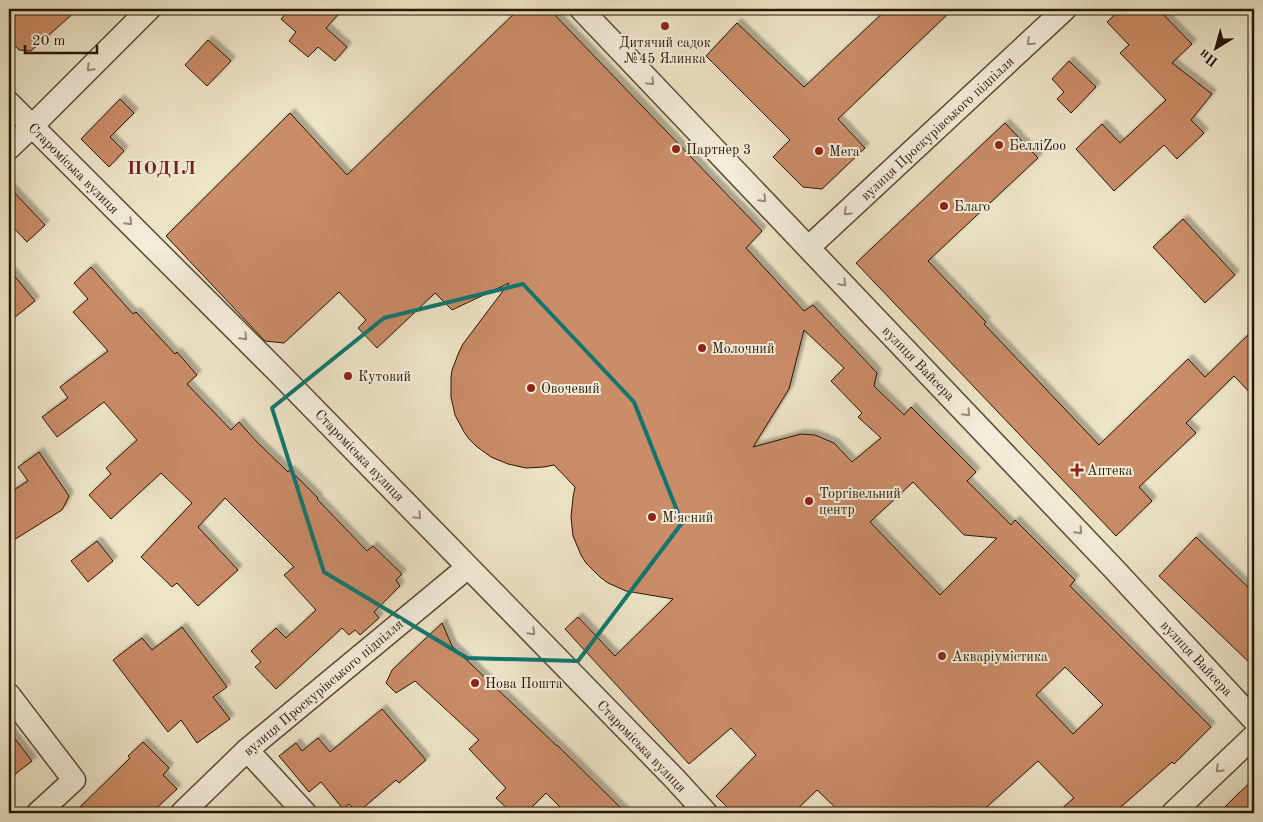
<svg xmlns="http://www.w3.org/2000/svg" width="1263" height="822" font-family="'Old Standard TT',serif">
<defs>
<filter id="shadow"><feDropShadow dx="4.5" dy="-4.5" stdDeviation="1" flood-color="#0004"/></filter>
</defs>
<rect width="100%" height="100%" fill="#eee5c8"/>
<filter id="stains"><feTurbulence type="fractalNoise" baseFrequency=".004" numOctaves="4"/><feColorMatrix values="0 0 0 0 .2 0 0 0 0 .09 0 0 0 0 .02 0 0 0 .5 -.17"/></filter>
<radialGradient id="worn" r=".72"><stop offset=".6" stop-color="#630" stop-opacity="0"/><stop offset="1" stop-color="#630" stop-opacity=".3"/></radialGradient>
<path fill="#cb8c68" stroke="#261501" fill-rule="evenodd" filter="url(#shadow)" d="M9 9H78L31 51 19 50 9 39Z
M290 9H343L326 28 347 47 335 61 318 47 308 57 289 41 296 32 281 19Z
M519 9H549L762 231 746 248 804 311 813 305 877 373 874 386 904 415 911 407 976 472 967 481 1011 525 1015 520 1075 580 1070 586 1211 727 1174 764 1172 762 1114 813H1057L1074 798 1038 761 980 813H841L817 790 793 813H733L716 796 756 755 731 728 689 764 565 629 578 617 615 656 673 599 626 591 608 583 600 577 586 563 581 555 573 536 571 517 573 497 575 487 554 465 544 467 526 468 508 464 491 457 476 446 469 439 464 432 455 415 451 397V378L452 370 459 352 463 344 509 283 452 310 435 293 377 348 358 328 366 320 339 292 284 343 265 341 166 236 290 113 347 175ZM804 330 844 368 831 381 862 413 858 417 881 438 852 462 834 443 815 435 801 434 753 447 789 389ZM913 482 964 535 997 538 940 595 870 522ZM1065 667 1103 705 1073 734 1036 695Z
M887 9H953L838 119 865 148 822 189 803 187 773 157 790 140 706 56 737 23 804 87Z
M1121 9H1158L1192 44 1172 63 1212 94 1191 120 1204 133 1177 159 1164 145 1114 191 1076 149 1102 124 1120 143 1166 100 1120 53 1129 45 1107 22Z
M208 40 231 61 207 86 185 65Z
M1069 61 1096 87 1071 113 1057 99 1064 92 1052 79Z
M120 99 134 113 110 137 124 151 109 167 81 139Z
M1005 123 1038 158 928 261 986 322 984 324 1099 445 1188 359 1205 377 1254 329V397L1234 376 1186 423 1196 433 1139 487 1152 501 1116 536 856 263Z
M9 187 45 225 27 242 9 223Z
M1183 219 1235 275 1205 303 1153 247Z
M91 267 133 314 136 312 175 354 177 352 197 375 187 384 231 430 239 422 256 441 288 472 290 470 318 498 317 499 367 551 373 546 402 574 396 580 400 586 374 612 379 618 360 635 355 630 349 635 342 628 276 689 255 667 261 662 251 651 276 628 286 638 316 610 284 575 294 567 225 498 198 527 238 570 198 606 177 583 172 587 141 557 192 503 161 473 111 519 89 495 111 474 106 468 137 440 104 402 57 437 42 417 68 398 60 387 108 351 73 312 88 299 74 283Z
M9 269 35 301 9 322Z
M39 452 69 496 62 510 9 543V493L28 481 18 467Z
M1196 537 1254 593V667L1159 576Z
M97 541 113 561 88 582 71 561Z
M442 623 452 646 557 746V745L626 813H566L546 793 526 813H512L496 798 506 788 469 749 479 740 415 681 396 693 386 683 392 670Z
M182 627 227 687 213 697 230 719 197 743 181 720 168 732 113 660 142 638 152 650Z
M382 709 426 760 399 783 396 780 357 813 349 804 343 809 321 782 309 792 279 756 296 743 302 751 318 738 330 752Z
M9 731 32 761 9 779Z
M143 742 169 768 163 775 177 789 151 813H74L130 758 128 756Z
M1254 779V813H1219L1236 796Z"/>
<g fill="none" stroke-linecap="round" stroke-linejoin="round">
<g stroke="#584933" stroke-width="25">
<path id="street" d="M581 9 1114 569 1254 720
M9 103 277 371 674 778 706 813
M9 148 32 126 149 9
M809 247 1065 9
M9 695 74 780 38 813
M247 750 305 813
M182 813 247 750 468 567
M1173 813 1254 736"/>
</g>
<use href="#street" stroke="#f4eedb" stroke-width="22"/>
</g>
<defs><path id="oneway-chevron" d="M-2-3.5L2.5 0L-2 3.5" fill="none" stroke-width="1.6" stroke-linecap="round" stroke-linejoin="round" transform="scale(1.25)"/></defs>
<g stroke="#978c79">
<use href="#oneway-chevron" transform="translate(1030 42) rotate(137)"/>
<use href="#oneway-chevron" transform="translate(90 68) rotate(135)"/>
<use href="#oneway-chevron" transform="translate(651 82) rotate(46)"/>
<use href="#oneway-chevron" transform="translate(763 199) rotate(46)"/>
<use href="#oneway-chevron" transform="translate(847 212) rotate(137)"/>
<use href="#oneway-chevron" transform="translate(129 222) rotate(45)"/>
<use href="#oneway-chevron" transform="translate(843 283) rotate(46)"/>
<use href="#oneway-chevron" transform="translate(244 337) rotate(45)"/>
<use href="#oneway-chevron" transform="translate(967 413) rotate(47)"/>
<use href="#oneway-chevron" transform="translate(418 516) rotate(46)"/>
<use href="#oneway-chevron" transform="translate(1079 531) rotate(47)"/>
<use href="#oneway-chevron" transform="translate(532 632) rotate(46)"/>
<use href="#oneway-chevron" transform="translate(1219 769) rotate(136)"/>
</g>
<path fill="none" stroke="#0f766e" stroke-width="4" stroke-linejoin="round" d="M523 284 634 402 682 523 578 661 467 658 324 572 272 408 384 318Z"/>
<g fill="#8f2418" stroke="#f4eedb" stroke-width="2">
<circle cx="665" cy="26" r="5"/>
<circle cx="999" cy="145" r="5"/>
<circle cx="676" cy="149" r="5"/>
<circle cx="819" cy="151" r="5"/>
<circle cx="944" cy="206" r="5"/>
<circle cx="702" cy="348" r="5"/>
<circle cx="348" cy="376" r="5"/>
<circle cx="531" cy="388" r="5"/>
<path d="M1074.5 462.5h5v5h5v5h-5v5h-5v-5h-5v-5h5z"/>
<circle cx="809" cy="501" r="5"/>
<circle cx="652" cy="517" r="5"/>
<circle cx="942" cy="656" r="5"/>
<circle cx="475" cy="683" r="5"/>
</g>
<g text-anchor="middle" stroke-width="4" stroke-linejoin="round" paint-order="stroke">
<g font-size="14" fill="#261501" stroke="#f4eedb" text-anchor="start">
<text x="665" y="47" text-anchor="middle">Дитячий садок<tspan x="665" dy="16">№45 Ялинка</tspan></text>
<text x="1009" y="150">БелліZoo</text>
<text x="686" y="154">Партнер 3</text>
<text x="829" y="156">Мега</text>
<text x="954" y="211">Благо</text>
<text x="712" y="353">Молочний</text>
<text x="358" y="381">Кутовий</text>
<text x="541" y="393">Овочевий</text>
<text x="1087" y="475">Аптека</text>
<text x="819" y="498">Торгівельний<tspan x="819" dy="16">центр</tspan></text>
<text x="662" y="522">М'ясний</text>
<text x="952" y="661">Акваріумістика</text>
<text x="485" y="688">Нова Пошта</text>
</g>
<g font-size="14" fill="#261501" stroke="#f4eedb">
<text transform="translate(937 128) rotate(-43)" y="5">вулиця Проскурівського підпілля</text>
<text transform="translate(74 168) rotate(45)" y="5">Староміська вулиця</text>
<text transform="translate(919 363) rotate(46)" y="5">вулиця Вайсера</text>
<text transform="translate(360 455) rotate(46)" y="5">Староміська вулиця</text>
<text transform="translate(1197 658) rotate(47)" y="5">вулиця Вайсера</text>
<text transform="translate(323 687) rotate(-40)" y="5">вулиця Проскурівського підпілля</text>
<text transform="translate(642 746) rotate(46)" y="5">Староміська вулиця</text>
</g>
<g font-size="19" font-weight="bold" letter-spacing="1" fill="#7a1f14" stroke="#f4eedb">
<text x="162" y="174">ПОДІЛ</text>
</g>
</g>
<rect width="1263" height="822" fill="none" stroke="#eee5c8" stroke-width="30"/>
<rect x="10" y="10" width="1243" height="802" fill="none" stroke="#261501" stroke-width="2.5"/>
<rect x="15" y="15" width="1233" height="792" fill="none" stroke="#261501"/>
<g transform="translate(1216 48) rotate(217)" stroke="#f4eedb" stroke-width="4" paint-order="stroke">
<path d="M0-4L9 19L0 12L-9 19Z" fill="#261501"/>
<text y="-8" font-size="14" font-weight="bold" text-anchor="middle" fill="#261501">Пн</text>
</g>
<path d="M25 45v8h72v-8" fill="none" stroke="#261501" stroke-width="2.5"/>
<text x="32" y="45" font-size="15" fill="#261501" stroke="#f4eedb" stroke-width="4" paint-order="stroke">20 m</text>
<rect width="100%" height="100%" filter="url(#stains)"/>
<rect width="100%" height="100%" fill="url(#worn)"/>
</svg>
